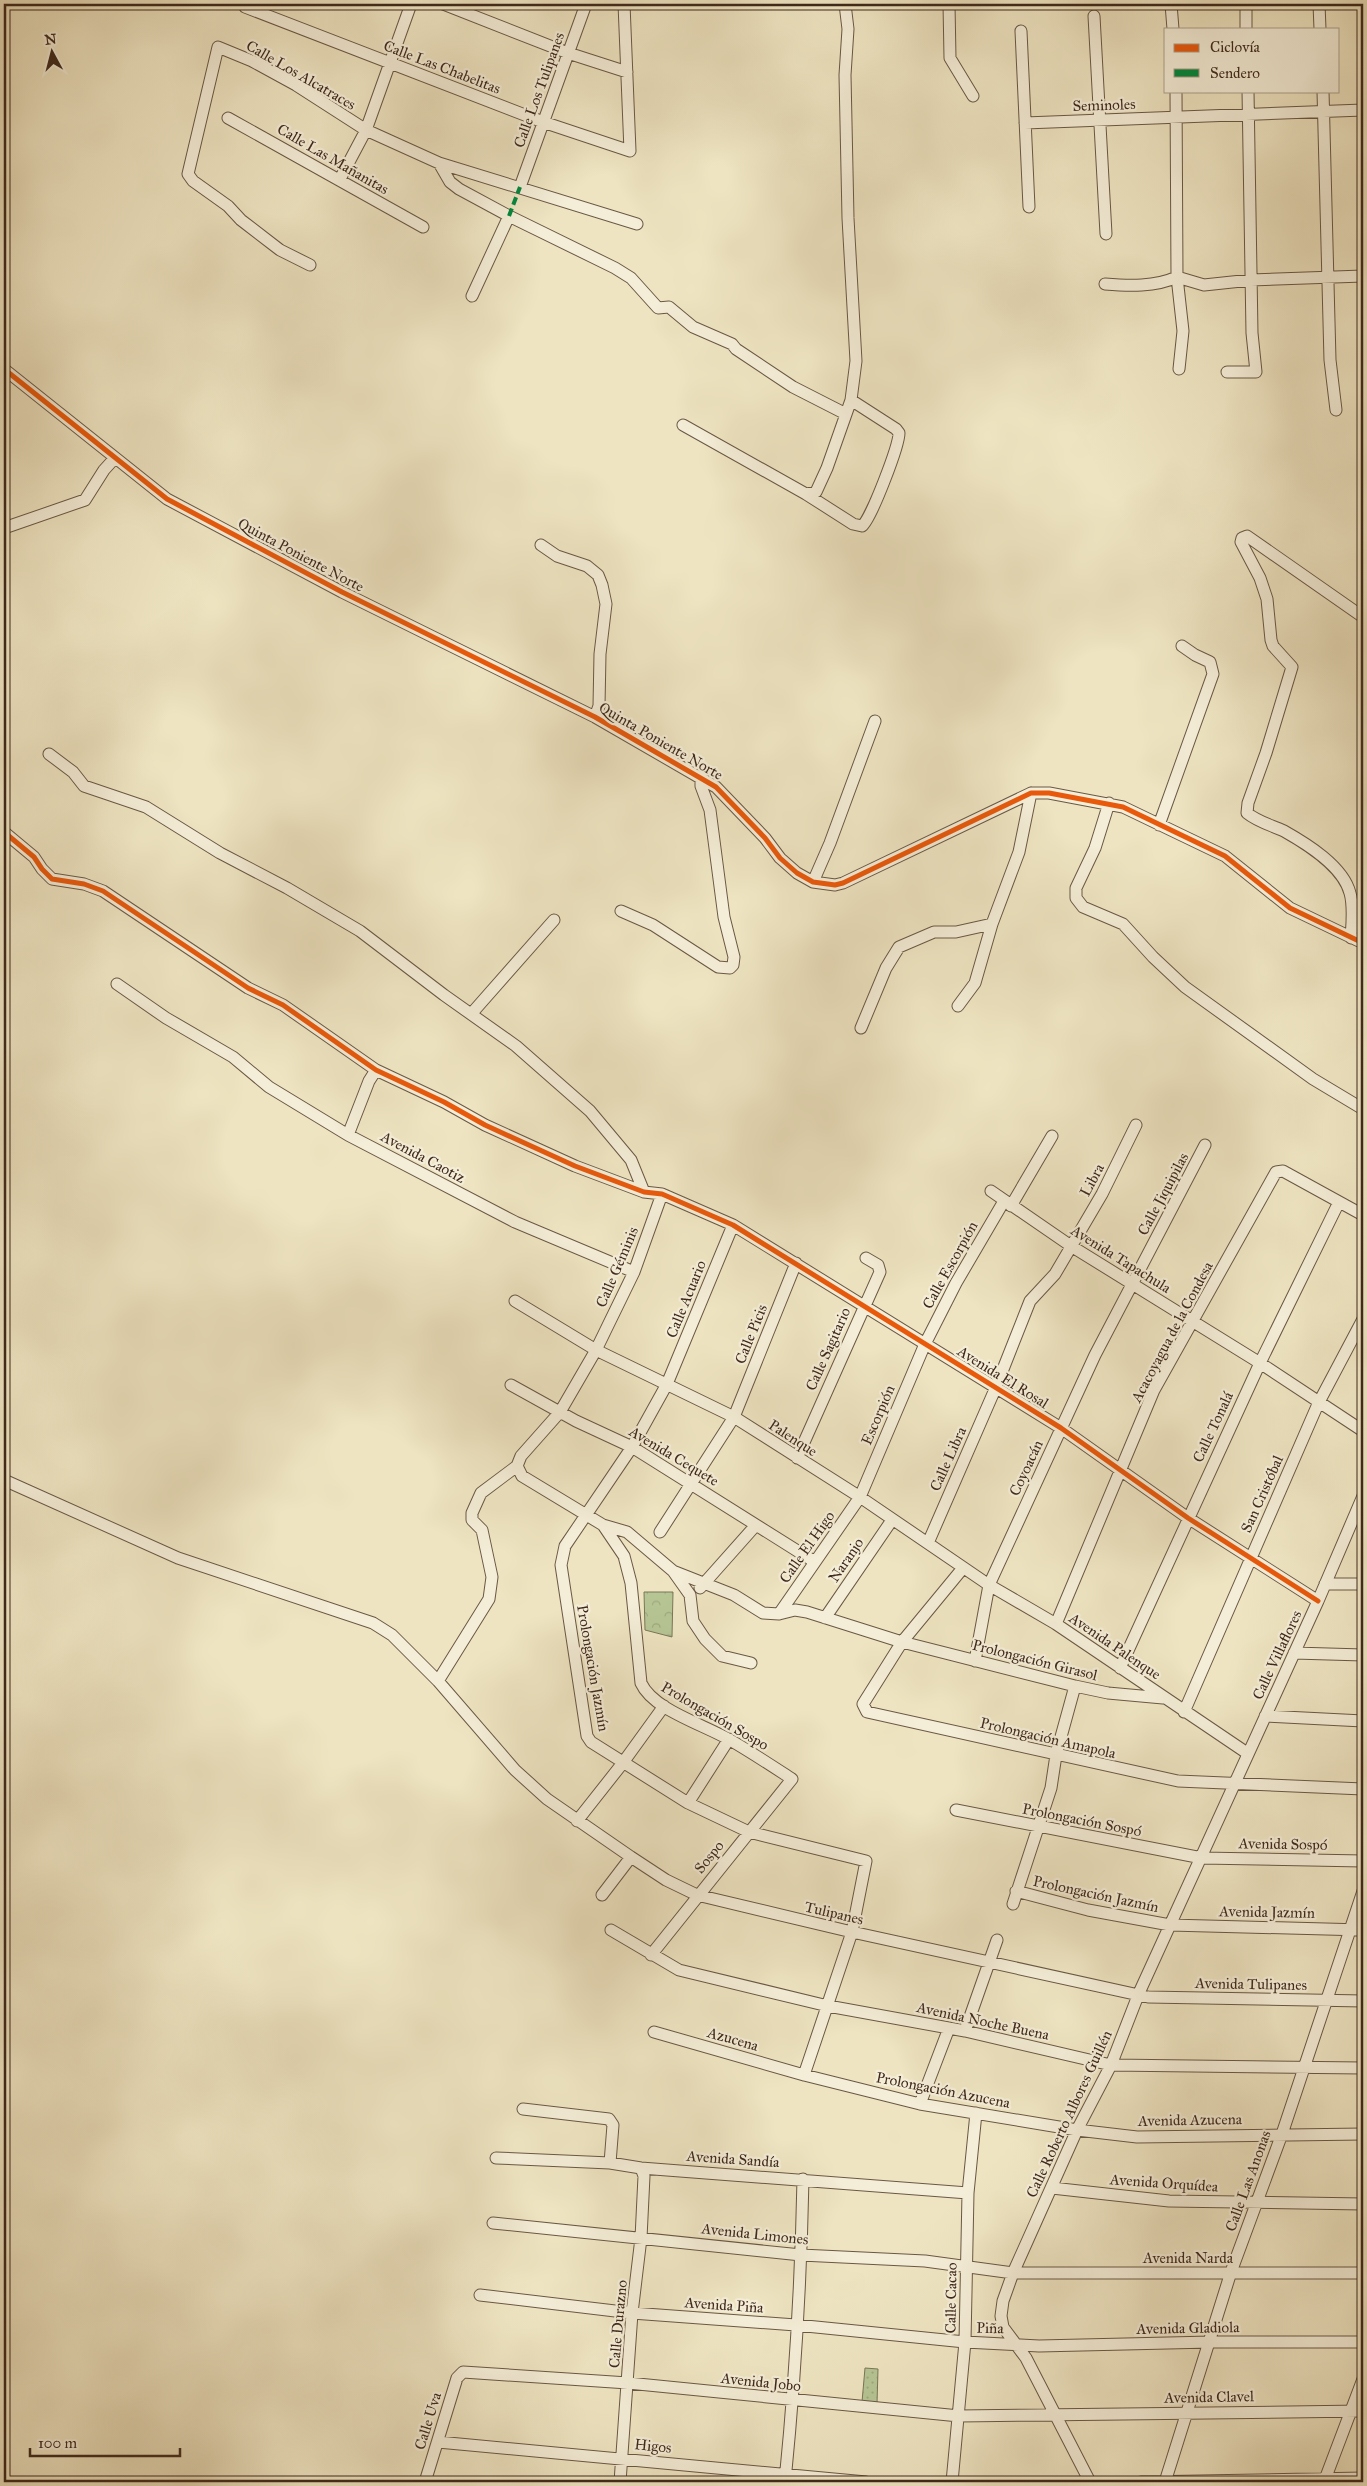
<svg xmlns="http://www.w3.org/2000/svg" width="1367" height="2486" font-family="'IM FELL Great Primer',serif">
<defs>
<pattern id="grass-dots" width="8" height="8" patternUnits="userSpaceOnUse" patternTransform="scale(1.25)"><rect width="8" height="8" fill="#b6c594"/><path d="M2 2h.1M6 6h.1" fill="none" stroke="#9ea97f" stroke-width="1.8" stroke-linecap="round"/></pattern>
<pattern id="park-crowns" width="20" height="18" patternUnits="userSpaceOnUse" patternTransform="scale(1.25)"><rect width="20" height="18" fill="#b6c594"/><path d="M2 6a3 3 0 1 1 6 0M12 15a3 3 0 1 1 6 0" fill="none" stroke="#9ea97f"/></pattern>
</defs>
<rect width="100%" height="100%" fill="#eee4c1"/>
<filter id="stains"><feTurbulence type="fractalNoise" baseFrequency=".004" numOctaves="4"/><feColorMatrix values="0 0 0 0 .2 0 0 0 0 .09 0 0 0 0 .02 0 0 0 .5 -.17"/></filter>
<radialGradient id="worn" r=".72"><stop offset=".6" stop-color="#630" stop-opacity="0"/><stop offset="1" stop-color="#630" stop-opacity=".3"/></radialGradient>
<path fill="url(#grass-dots)" stroke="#7a7758" d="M865 2368 878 2369 877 2404 862 2402Z"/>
<path fill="url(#park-crowns)" stroke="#7a7758" d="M644 1592H673L672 1637 645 1630Z"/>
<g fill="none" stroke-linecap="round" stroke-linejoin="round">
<g stroke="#6a5845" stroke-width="13">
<path id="minor" d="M443 4 568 53 627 72
M949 4 950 58 973 96
M1171 4 1173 29
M1246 4V29
M1319 4 1320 29
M245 7 543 122 630 151 624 4
M1094 16 1106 234
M1021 31 1029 207
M1176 91 1177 277 1183 331 1179 369
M1323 91 1330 360 1336 410
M228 118 423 227
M1025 123 1363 110
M439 163 450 182 459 189 509 216 615 268 631 278 658 308 669 307 693 327 732 344 736 349 793 387 844 413
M340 179 366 130 411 4
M520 187 586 4
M310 265 280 250 241 220 228 206 193 181 188 174 218 47 252 61 296 85 366 130 439 163 637 224
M1105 284C1129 286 1155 287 1177 277L1204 285 1251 280 1363 276
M472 296 509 216
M4 369 167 499 342 592 595 717 716 787 765 838 780 858 797 873 813 882 835 885 843 883 1031 793H1049L1123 807 1225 856 1290 908 1363 943
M1227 372H1256L1252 333 1248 91
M683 425 806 494 853 524 862 526C871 519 899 446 899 433L896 429 851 400
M806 494 816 492 827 468 851 400 856 361 848 218 845 75 848 29 845 4
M4 528 85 500 104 470 114 459
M541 545 557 556 587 566 598 575 602 585 606 604 600 654 599 706 595 717
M49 754 73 772 84 786 146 807 220 853 287 888 360 931 444 995 516 1046 590 1111 631 1160 644 1192
M1109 803 1095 848 1076 888V898L1083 907 1123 924 1153 957 1185 987 1313 1079 1363 1109
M1159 825 1213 674 1210 662 1195 655 1182 646
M4 832 34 857 42 869 52 879 84 884 103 891 248 988 283 1005 376 1070 444 1102 485 1125 575 1166 644 1192 662 1194 733 1225 1061 1428 1188 1518 1318 1601
M813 882 830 843 875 721
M621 911 653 925 718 967 730 968 733 965 734 957 724 917 710 810 701 786V777
M1351 938C1352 923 1354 907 1350 893 1343 866 1307 844 1284 831 1271 825 1258 822 1247 813L1248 803 1266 753 1292 667 1273 646 1271 640 1267 599 1260 578 1241 542 1242 538 1247 536 1363 617
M117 984 166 1018 233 1057 269 1087 348 1135 515 1222 634 1272
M958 1006 975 983 992 924 1019 852 1031 793
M472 1013 554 920
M861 1028 886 968 899 947 934 932H956L992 924
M348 1135 369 1081 376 1070
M991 1191 1071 1246 1260 1363 1363 1431
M662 1194 634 1272 596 1350 560 1412 521 1456 517 1466 522 1476 603 1525 627 1532 673 1571 734 1595 763 1613 779 1614 795 1610 807 1612 902 1642 1075 1686 1108 1693 1163 1698
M1011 1206 1052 1136
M733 1225 667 1384 632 1447 565 1546 561 1565 587 1736 591 1742 688 1803 749 1832 866 1861 852 1932 804 2075
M515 1301 596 1350 734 1417 860 1497 989 1585 1056 1624 1247 1753
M511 1385 576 1421 632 1447 815 1562
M797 1458 880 1272 878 1265 866 1258
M4 1480 178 1558 373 1623 392 1635 438 1681 515 1770 547 1799 631 1857 666 1880 697 1895 852 1932 1148 1997 1363 2001
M603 1525 624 1556 631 1583 641 1683C653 1710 705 1725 730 1740 751 1752 772 1766 792 1779L651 1955
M660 1532 734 1417 796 1263
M928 1543 996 1387 1030 1301 1055 1274 1102 1194 1136 1125
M963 1568 902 1642 863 1704 867 1712 1178 1781 1363 1789
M673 1571 690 1595 693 1621 705 1639 722 1656 751 1663
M1325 1584H1363
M700 1588 756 1525
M779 1614 860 1497 925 1344 956 1283 1004 1201
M825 1618 892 1520
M1056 1624 1154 1390 1276 1172 1283 1171 1363 1215
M1294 1653 1363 1655
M975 1661 989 1585 1095 1355 1205 1145
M1120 1668 1260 1363 1339 1202
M438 1681 489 1599 492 1577 482 1530 472 1520V1513L481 1493 517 1466
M1184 1712 1318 1404 1363 1319
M1265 1716 1363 1721
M688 1803 729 1739
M956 1810 1202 1858 1363 1861
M577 1821 622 1764 664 1706
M1016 1891 1088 1910 1170 1925 1363 1930
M602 1895 631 1857
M1013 1904 1051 1788 1056 1755 1075 1686
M611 1930 679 1970 828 2006 965 2031 1111 2065 1363 2068
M965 2031 997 1940
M654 2032 804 2075 920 2104 1077 2130 1137 2137 1363 2134
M920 2104 949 2028
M523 2109 609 2119 613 2125 610 2163
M496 2158 610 2163 641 2168 968 2193
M1052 2188 1169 2201 1363 2204
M493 2223 801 2255 925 2261 1013 2273H1363
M480 2295 632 2313 796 2325 965 2342 1039 2346 1211 2342H1363
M438 2442 866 2482
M785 2481C795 2381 801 2279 803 2179
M425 2482 457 2378 463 2372 628 2383 959 2416 1363 2411
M620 2482 632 2313 641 2238 644 2176 641 2168
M952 2482 965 2342 968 2193 976 2113
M1090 2482 1026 2358 1003 2327 1001 2316 1003 2301 1013 2273 1077 2130 1111 2065 1139 1993 1318 1601 1363 1496
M1141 2482 1363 2478
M1165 2482 1231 2272 1282 2134 1363 1891
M1324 2482 1363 2379"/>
</g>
<use href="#minor" stroke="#f4edd7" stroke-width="11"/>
<path stroke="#00873e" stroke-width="4" stroke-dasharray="8 4" stroke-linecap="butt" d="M509 216 520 187"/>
<g stroke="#f4edd7" stroke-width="8">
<path id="cycleway" d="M4 369 167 499 342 592 595 717 716 787 765 838 780 858 797 873 813 882 835 885 843 883 1031 793H1049L1123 807 1225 856 1290 908 1363 943
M4 832 34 857 42 869 52 879 84 884 103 891 248 988 283 1005 376 1070 444 1102 485 1125 575 1166 644 1192 662 1194 733 1225 1061 1428 1188 1518 1318 1601"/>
</g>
<use href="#cycleway" stroke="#e8590c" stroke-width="5"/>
</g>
<g text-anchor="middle" stroke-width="4.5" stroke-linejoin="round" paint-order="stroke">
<g font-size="15" fill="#3e291c" stroke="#f4edd7">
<text transform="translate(442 67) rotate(21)" y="5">Calle Las Chabelitas</text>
<text transform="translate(301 75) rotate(30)" y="5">Calle Los Alcatraces</text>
<text transform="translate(539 90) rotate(-70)" y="5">Calle Los Tulipanes</text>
<text transform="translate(1104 105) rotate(-2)" y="5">Seminoles</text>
<text transform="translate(333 159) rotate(30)" y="5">Calle Las Mañanitas</text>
<text transform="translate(301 555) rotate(28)" y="5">Quinta Poniente Norte</text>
<text transform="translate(661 741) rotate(30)" y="5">Quinta Poniente Norte</text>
<text transform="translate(423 1157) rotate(28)" y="5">Avenida Caotiz</text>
<text transform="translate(1092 1180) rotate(-62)" y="5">Libra</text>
<text transform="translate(1163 1194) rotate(-62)" y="5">Calle Jiquipilas</text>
<text transform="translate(1121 1259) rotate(32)" y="5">Avenida Tapachula</text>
<text transform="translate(950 1265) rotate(-61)" y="5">Calle Escorpión</text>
<text transform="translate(617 1267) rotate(-67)" y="5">Calle Géminis</text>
<text transform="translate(686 1299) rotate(-68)" y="5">Calle Acuario</text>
<text transform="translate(1172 1332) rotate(-62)" y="5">Acacoyagua de la Condesa</text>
<text transform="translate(751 1334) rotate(-68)" y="5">Calle Picis</text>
<text transform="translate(828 1349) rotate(-66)" y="5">Calle Sagitario</text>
<text transform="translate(1003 1377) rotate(32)" y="5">Avenida El Rosal</text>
<text transform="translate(878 1415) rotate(-67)" y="5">Escorpión</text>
<text transform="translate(1213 1427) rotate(-65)" y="5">Calle Tonalá</text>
<text transform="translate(793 1438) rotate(33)" y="5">Palenque</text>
<text transform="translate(674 1456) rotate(31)" y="5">Avenida Cequete</text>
<text transform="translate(948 1459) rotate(-66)" y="5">Calle Libra</text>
<text transform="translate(1026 1468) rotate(-65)" y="5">Coyoacán</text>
<text transform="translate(1262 1494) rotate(-66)" y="5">San Cristóbal</text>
<text transform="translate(807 1547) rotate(-55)" y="5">Calle El Higo</text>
<text transform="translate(846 1560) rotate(-56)" y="5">Naranjo</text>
<text transform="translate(1115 1646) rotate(34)" y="5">Avenida Palenque</text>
<text transform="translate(1277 1655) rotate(-65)" y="5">Calle Villaflores</text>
<text transform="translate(1035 1660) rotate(14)" y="5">Prolongación Girasol</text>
<text transform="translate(593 1668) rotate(80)" y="5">Prolongación Jazmín</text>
<text transform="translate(715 1716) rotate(30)" y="5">Prolongación Sospo</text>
<text transform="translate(1048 1738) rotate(13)" y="5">Prolongación Amapola</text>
<text transform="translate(1082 1820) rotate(11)" y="5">Prolongación Sospó</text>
<text transform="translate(1283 1844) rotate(1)" y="5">Avenida Sospó</text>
<text transform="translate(709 1857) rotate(-51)" y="5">Sospo</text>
<text transform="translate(1096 1894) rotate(12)" y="5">Prolongación Jazmín</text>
<text transform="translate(1267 1912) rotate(1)" y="5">Avenida Jazmín</text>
<text transform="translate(834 1913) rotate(13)" y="5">Tulipanes</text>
<text transform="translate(1251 1984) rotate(1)" y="5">Avenida Tulipanes</text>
<text transform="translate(983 2021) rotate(12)" y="5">Avenida Noche Buena</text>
<text transform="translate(733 2039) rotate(16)" y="5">Azucena</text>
<text transform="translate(943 2090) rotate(11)" y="5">Prolongación Azucena</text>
<text transform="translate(1069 2114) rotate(-65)" y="5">Calle Roberto Albores Guillén</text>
<text transform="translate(1190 2120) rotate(-1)" y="5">Avenida Azucena</text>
<text transform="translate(733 2159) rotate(4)" y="5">Avenida Sandía</text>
<text transform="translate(1248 2181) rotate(-70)" y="5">Calle Las Anonas</text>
<text transform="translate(1164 2183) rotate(4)" y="5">Avenida Orquídea</text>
<text transform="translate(755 2234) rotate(6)" y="5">Avenida Limones</text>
<text x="1188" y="2263">Avenida Narda</text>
<text transform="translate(951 2298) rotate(-89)" y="5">Calle Cacao</text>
<text transform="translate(724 2305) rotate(4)" y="5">Avenida Piña</text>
<text transform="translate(618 2324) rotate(-85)" y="5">Calle Durazno</text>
<text transform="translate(990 2328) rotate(1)" y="5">Piña</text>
<text transform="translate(1188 2328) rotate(-1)" y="5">Avenida Gladiola</text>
<text transform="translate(761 2382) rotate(6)" y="5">Avenida Jobo</text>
<text transform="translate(1209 2397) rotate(-1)" y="5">Avenida Clavel</text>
<text transform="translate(428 2421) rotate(-73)" y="5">Calle Uva</text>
<text transform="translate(653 2446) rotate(6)" y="5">Higos</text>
</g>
</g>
<rect width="1367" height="2486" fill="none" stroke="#eee4c1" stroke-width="20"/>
<rect x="5" y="5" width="1357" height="2476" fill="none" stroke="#3e291c" stroke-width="2.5"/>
<rect x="10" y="10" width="1347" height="2466" fill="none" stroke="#3e291c"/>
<rect x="1164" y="28" width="175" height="65" fill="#f4edd7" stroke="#ab9f8c"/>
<rect x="1174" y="44" width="25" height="8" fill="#e8590c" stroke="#ab9f8c"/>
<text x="1210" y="52" font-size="15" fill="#3e291c">Ciclovía</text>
<rect x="1174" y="69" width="25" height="8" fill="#00873e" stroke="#ab9f8c"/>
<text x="1210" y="78" font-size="15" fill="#3e291c">Sendero</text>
<g transform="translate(52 52) rotate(353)" stroke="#f4edd7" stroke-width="4" paint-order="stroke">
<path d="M0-4L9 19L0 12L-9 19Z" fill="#3e291c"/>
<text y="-8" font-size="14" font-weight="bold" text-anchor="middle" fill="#3e291c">N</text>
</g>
<path d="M30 2448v8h150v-8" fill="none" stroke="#3e291c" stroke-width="2.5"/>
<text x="38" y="2448" font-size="15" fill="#3e291c" stroke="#f4edd7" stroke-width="4" paint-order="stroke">100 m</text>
<rect width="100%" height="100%" filter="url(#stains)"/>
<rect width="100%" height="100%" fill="url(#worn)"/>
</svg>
